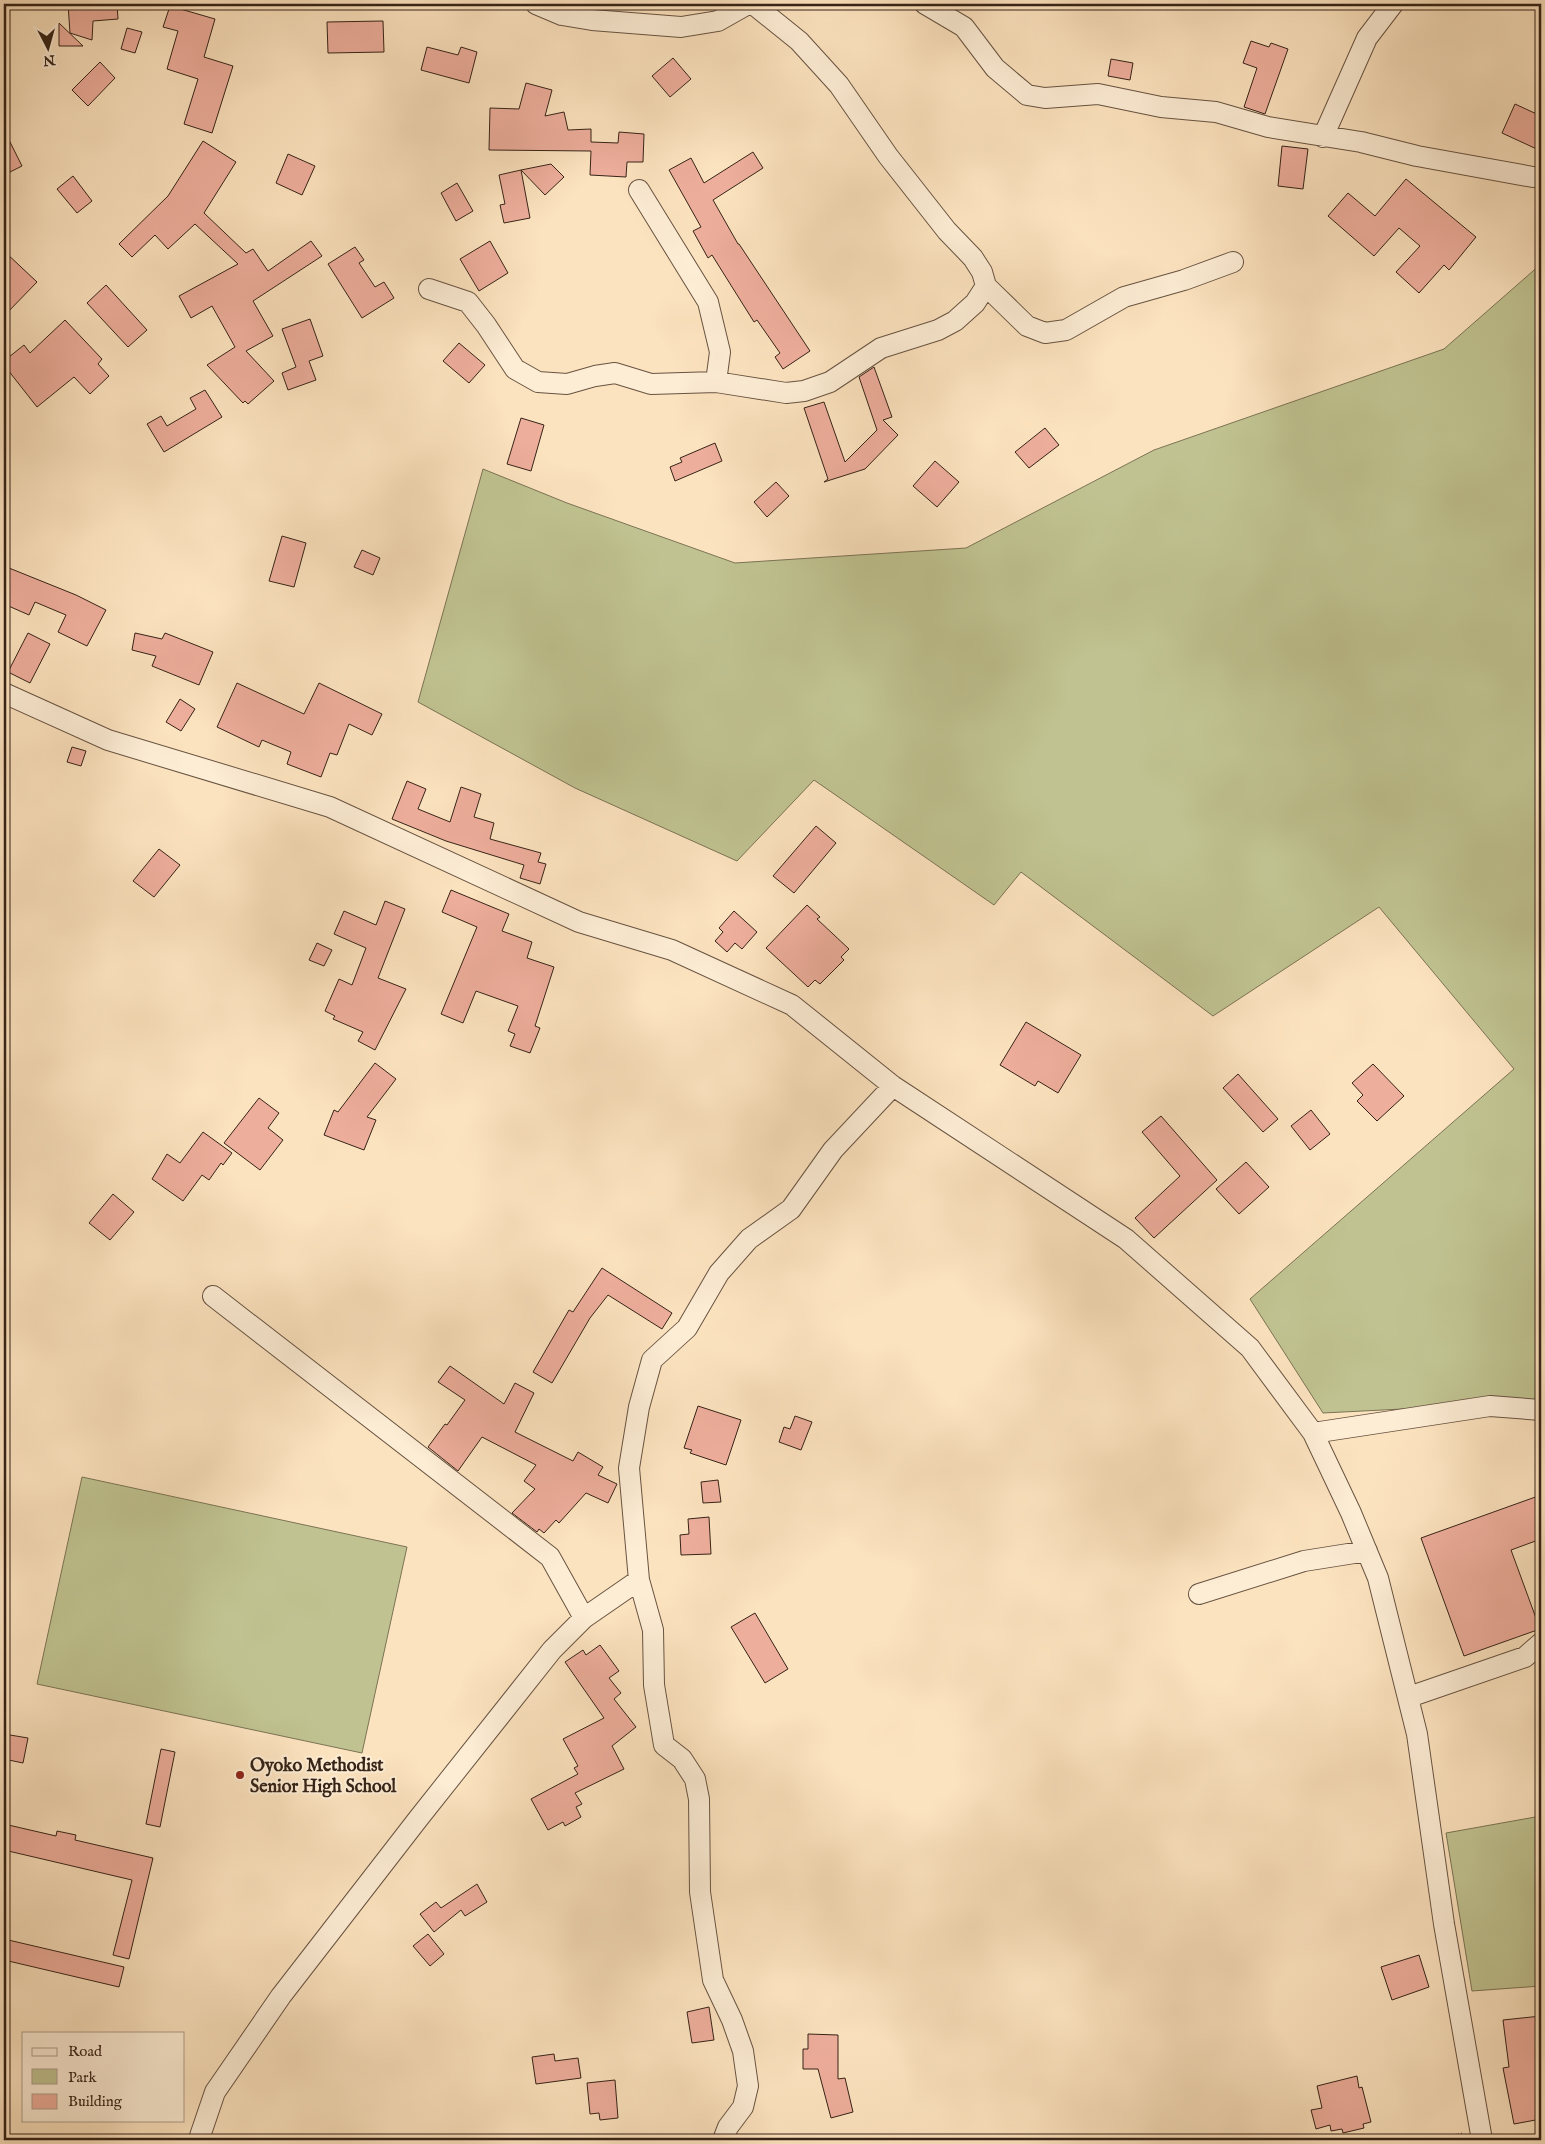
<svg xmlns="http://www.w3.org/2000/svg" width="1545" height="2144" font-family="'IM FELL English',serif">
<rect width="100%" height="100%" fill="#fce3bf"/>
<filter id="stains"><feTurbulence type="fractalNoise" baseFrequency=".004" numOctaves="4"/><feColorMatrix values="0 0 0 0 .2 0 0 0 0 .09 0 0 0 0 .02 0 0 0 .5 -.17"/></filter>
<radialGradient id="worn" r=".72"><stop offset=".6" stop-color="#630" stop-opacity="0"/><stop offset="1" stop-color="#630" stop-opacity=".3"/></radialGradient>
<path fill="#c0c391" stroke="#7b7354" d="M1541 264V1402L1323 1413 1250 1299 1514 1069 1379 907 1213 1016 1021 872 994 905 814 780 737 861 575 788 418 702 483 469 567 503 735 563 966 548 1154 450 1444 349Z
M82 1477 407 1547 362 1753 37 1684Z
M1541 1816V1986L1472 1991 1446 1833Z"/>
<path fill="#eeae9c" stroke="#362317" d="M68 4H117L118 19 93 21 92 40 70 33Z
M170 6 215 19 204 57 233 66 212 133 184 124 198 79 167 69 178 31 163 27Z
M383 21 384 52 328 53 327 22Z
M59 23 83 46H59Z
M127 28 142 32 135 53 121 49Z
M1251 41 1269 47 1271 43 1288 49 1265 114 1244 107 1257 68 1243 63Z
M427 47 458 55 461 47 477 52 469 83 421 70Z
M673 58 691 79 670 97 652 76Z
M1111 59 1133 63 1130 80 1108 76Z
M100 62 115 78 88 106 72 90Z
M526 83 552 90 545 116 564 112 568 130 591 129V142L618 143 619 132 644 134 643 162H627L626 177 590 175 591 151 489 150 490 108 519 109Z
M1515 104 1541 116V151L1502 133Z
M4 130 22 166 4 175Z
M203 141 236 162 204 213 246 253 253 249 268 271 311 241 322 256 253 301 273 336 246 351 274 381 248 404 245 401 243 403 207 365 235 347 212 306 191 318 179 296 238 264 195 224 168 249 155 235 132 257 119 244 168 196Z
M1282 146 1308 149 1303 189 1278 186Z
M753 152 763 168 713 200 738 244H739L810 351 783 369 775 357 780 353 757 320 754 322 712 255 708 258 693 231 701 227 669 170 691 158 704 183Z
M288 154 315 166 302 195 276 183Z
M551 164 564 177 545 195 521 170Z
M521 170 530 218 504 223 500 205 505 204 499 175Z
M73 176 92 201 77 213 57 189Z
M1406 179 1476 237 1449 270 1444 265 1419 293 1396 272 1420 246 1399 228 1374 256 1328 216 1348 193 1375 216Z
M457 183 473 211 456 221 441 193Z
M490 241 508 273 479 291 460 259Z
M355 247 364 260 359 263 375 287 384 282 394 298 362 318 328 264Z
M4 251 37 282 4 316Z
M106 285 147 330 128 347 87 303Z
M310 319 323 356 309 361 316 380 288 390 282 373 296 367 282 329Z
M65 320 102 359 98 364 109 376 90 394 74 377 37 407 4 365V361L24 345 30 353Z
M459 343 485 365 469 383 443 361Z
M874 367 892 417 883 420 898 435 865 469 824 482 828 479 804 408 824 402 845 462 877 430 859 377Z
M205 390 222 417 164 452 147 424 161 416 167 426 196 409 190 398Z
M521 418 544 425 531 471 507 464Z
M1045 428 1059 445 1029 468 1015 452Z
M715 443 722 461 675 481 670 467 682 462 680 458Z
M935 461 959 482 937 507 913 486Z
M776 482 789 496 767 517 754 502Z
M282 536 306 543 294 587 269 581Z
M362 550 380 558 373 575 354 567Z
M4 566 76 595 106 610 87 646 58 632 66 615 35 602 29 615 4 604Z
M28 633 50 644 30 683 8 672Z
M135 633 162 639 165 633 213 652 199 685 152 666 156 656 132 650Z
M237 683 304 714 319 683 382 714 372 735 349 724 337 755 330 753 321 777 287 764 291 752 262 740 259 747 217 727Z
M180 699 195 709 181 731 166 722Z
M72 747 86 751 81 766 67 762Z
M407 781 426 789 418 809 450 822 461 787 481 794 474 817 494 823 490 839 541 853 538 862 546 864 540 884 520 878 524 865 446 841 392 819Z
M816 826 836 843 794 893 773 876Z
M159 849 180 865 154 897 133 881Z
M451 890 509 914 502 931 532 942 527 958 554 967 535 1026 540 1028 530 1053 510 1046 515 1034 508 1031 518 1006 476 991 463 1023 441 1014 477 927 442 912Z
M385 901 405 909 378 978 406 989 375 1050 358 1041 363 1032 333 1019 335 1016 325 1011 339 979 352 985 366 948 334 934 344 911 376 925Z
M807 905 820 917 817 919 849 949 841 957 844 960 820 984 815 980 808 987 766 948Z
M734 911 757 932 742 949 735 943 727 952 715 941 723 932 719 928Z
M317 943 332 950 324 966 309 960Z
M1026 1022 1081 1055 1058 1093 1038 1081 1035 1086 1000 1065Z
M375 1063 396 1079 367 1117 376 1120 364 1150 324 1135 334 1110 338 1112Z
M1373 1064 1404 1096 1377 1121 1357 1101 1363 1095 1352 1083Z
M1238 1074 1278 1119 1263 1132 1223 1088Z
M259 1098 279 1113 268 1128 283 1140 260 1170 224 1143Z
M1311 1110 1330 1134 1310 1150 1291 1126Z
M1161 1116 1217 1180 1154 1238 1135 1218 1180 1176 1142 1132Z
M203 1132 232 1153 223 1165 221 1163 209 1180 202 1175 183 1201 152 1179 167 1154 180 1163Z
M1246 1162 1269 1187 1239 1214 1216 1189Z
M113 1194 134 1212 110 1240 89 1223Z
M602 1268 672 1313 662 1329 608 1295 590 1318 552 1383 533 1372 569 1310 573 1312Z
M450 1366 504 1404 515 1383 534 1393 515 1432 573 1461 578 1452 603 1467 598 1475 617 1484 608 1503 586 1493 559 1523 556 1520 544 1533 539 1529 537 1532 512 1513 535 1489 524 1481 536 1465 482 1437 458 1471 428 1447 445 1424 447 1425 465 1400 438 1382Z
M698 1406 741 1420 726 1465 690 1453 692 1450 684 1448Z
M795 1416 812 1422 801 1450 779 1442 784 1427 790 1429Z
M718 1480 721 1502 703 1503 701 1482Z
M1541 1495V1539L1511 1550 1540 1629 1464 1656 1421 1538Z
M709 1517 711 1554 681 1555 680 1535 689 1534 688 1519Z
M755 1613 788 1669 765 1683 731 1627Z
M600 1645 619 1671 609 1678 621 1693 614 1699 636 1727 612 1746 624 1769 575 1793 582 1804 576 1807 581 1817 565 1826 563 1822 548 1830 531 1799 578 1774 574 1768 578 1766 563 1739 604 1718 565 1662 583 1650 586 1655Z
M4 1734 28 1738 23 1763 4 1759Z
M161 1749 175 1752 160 1827 146 1824Z
M4 1824 56 1836 57 1831 76 1835 75 1840 153 1858 129 1959 113 1955 132 1880 4 1850Z
M477 1884 487 1902 465 1916 461 1910 434 1932 420 1914 436 1902 441 1908Z
M428 1934 444 1954 430 1966 413 1946Z
M4 1939 124 1967 119 1987 4 1960Z
M1419 1955 1429 1987 1392 2000 1381 1967Z
M709 2007 714 2040 692 2043 687 2012Z
M1541 2016V2119L1514 2124 1503 2068 1509 2067 1503 2020Z
M808 2034 838 2035V2079L845 2078 853 2112 831 2118 818 2069H803V2049H808Z
M554 2054 555 2061 578 2058 581 2078 536 2084 532 2057Z
M1357 2076 1359 2088 1362 2087 1371 2122 1363 2124 1364 2128 1343 2133 1342 2129 1331 2131 1330 2125 1316 2129 1311 2110 1322 2108 1317 2086Z
M615 2080 618 2118 600 2120 599 2113 590 2114 587 2083Z"/>
<g fill="none" stroke-linecap="round" stroke-linejoin="round">
<g stroke="#685341" stroke-width="22">
<path id="minor" d="M536 4 562 15 592 20 681 27 718 21 748 4
M925 4 964 27 995 68 1027 95 1045 98 1098 94 1161 107 1216 112 1268 127 1361 142 1417 156 1533 177
M1323 137 1367 38 1393 4
M639 190 708 302 720 352 716 382
M986 286 1027 326 1045 333 1066 330 1124 297 1184 280 1233 262
M429 289 468 302 486 325 515 369 538 382 567 384 595 376 615 373 651 384 716 382 786 393 804 391 830 382 881 348 938 330 955 321 975 303 986 286 982 272 973 258 947 231 888 156 839 85 799 41 753 4
M4 693 108 740 330 807 579 922 672 950 792 1005 893 1086 1126 1239 1250 1348 1313 1433 1351 1513 1378 1578 1417 1734 1444 1924 1482 2140
M213 1296 550 1557 584 1618
M1313 1433 1490 1406 1541 1410
M1199 1594 1304 1561 1367 1551
M1409 1697 1525 1657 1541 1643
M201 2140 200 2136 215 2092 281 1996 418 1819 552 1650 584 1618 639 1580
M723 2140 728 2127 743 2107 748 2086 743 2051 732 2020 713 1980 700 1892 699 1799 695 1779 682 1759 664 1745 654 1685 653 1630 639 1580 629 1468 639 1407 652 1360 687 1328 719 1273 749 1239 791 1209 833 1150 893 1086"/>
</g>
<path stroke="#362317" stroke-width="3" stroke-dasharray="1 2.5" stroke-linecap="butt" d="M1434 2140 1462 2134"/>
<use href="#minor" stroke="#fdedd5" stroke-width="20"/>
</g>
<circle fill="#8f2418" stroke="#fdedd5" stroke-width="2" cx="240" cy="1775" r="5"/>
<g text-anchor="middle" stroke-width="4" stroke-linejoin="round" paint-order="stroke">
<g font-size="18" font-weight="bold" fill="#362317" stroke="#fdedd5" text-anchor="start">
<text x="250" y="1771">Oyoko Methodist<tspan x="250" dy="21">Senior High School</tspan></text>
</g>
</g>
<rect width="1545" height="2144" fill="none" stroke="#fce3bf" stroke-width="20"/>
<rect x="5" y="5" width="1535" height="2134" fill="none" stroke="#362317" stroke-width="2.5"/>
<rect x="10" y="10" width="1525" height="2124" fill="none" stroke="#362317"/>
<rect x="22" y="2032" width="162" height="90" fill="#fdedd5" stroke="#ad9c89"/>
<rect x="32" y="2048" width="25" height="8" fill="#fdedd5" stroke="#ad9c89"/>
<text x="68" y="2056" font-size="15" fill="#362317">Road</text>
<rect x="32" y="2069" width="25" height="15" fill="#c0c391" stroke="#ad9c89"/>
<text x="68" y="2082" font-size="15" fill="#362317">Park</text>
<rect x="32" y="2094" width="25" height="15" fill="#eeae9c" stroke="#ad9c89"/>
<text x="68" y="2106" font-size="15" fill="#362317">Building</text>
<g transform="translate(48 48) rotate(174)" stroke="#fdedd5" stroke-width="4" paint-order="stroke">
<path d="M0-4L9 19L0 12L-9 19Z" fill="#362317"/>
<text y="-8" font-size="14" font-weight="bold" text-anchor="middle" fill="#362317">N</text>
</g>
<rect width="100%" height="100%" filter="url(#stains)"/>
<rect width="100%" height="100%" fill="url(#worn)"/>
</svg>
